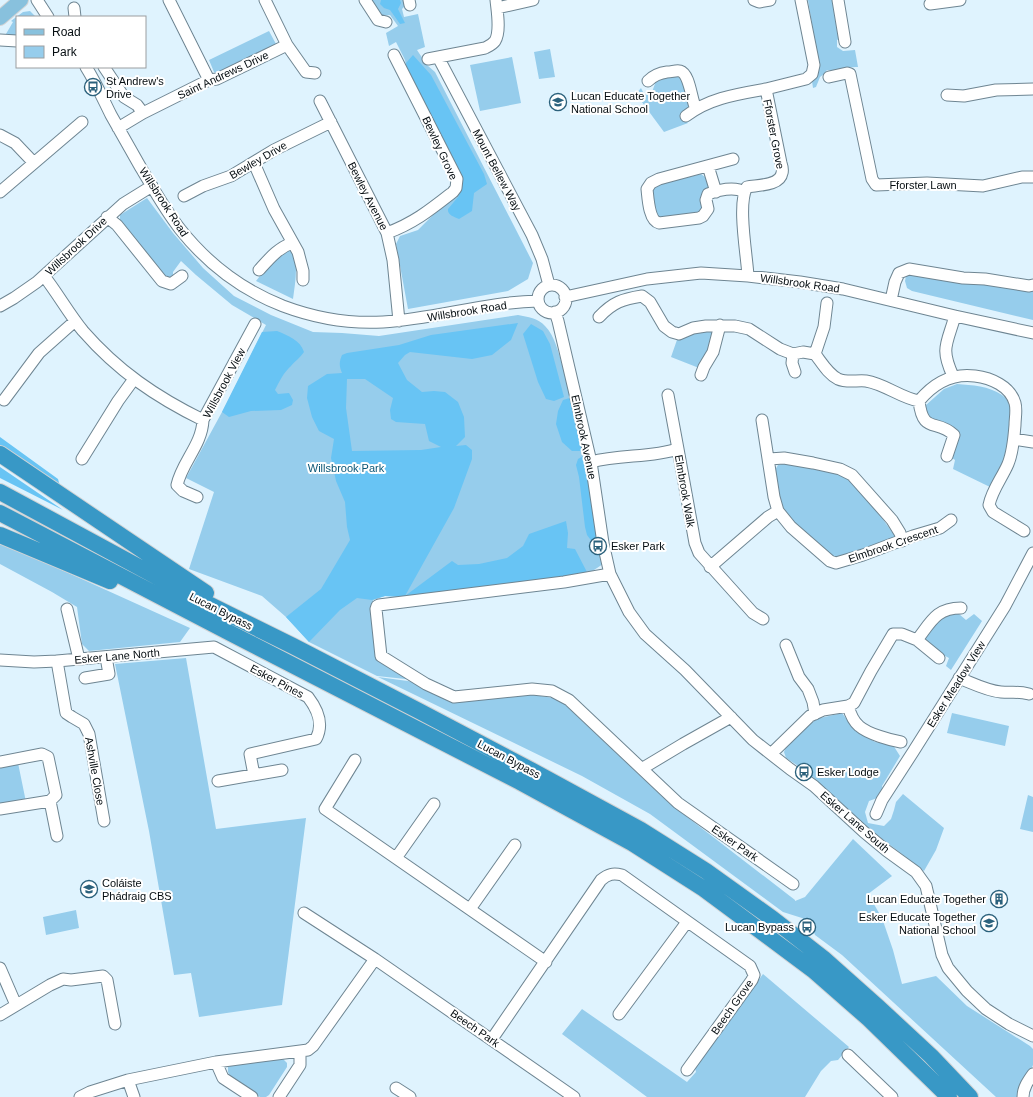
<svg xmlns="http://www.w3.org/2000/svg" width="1033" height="1097" font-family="Helvetica,sans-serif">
<rect width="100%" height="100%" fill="#dff3fe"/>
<path fill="#96cdec" d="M371 0H405L406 5 402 9 404 17 418 14 425 47 417 50 427 65 435 72 533 263 528 279 508 291 408 309 396 244 400 236 418 230 455 193 458 188 408 78 405 60 396 42 389 46 386 33 398 26 390 15 382 16Z
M808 0H835L841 38 837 40V47L843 51 855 50 858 67C847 66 837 72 827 70L824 74 820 77 816 87 813 88 812 81 815 77 819 67Z
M30 11 36 17H17V38L3 39 13 22 11 21 23 12Z
M269 31 276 44 274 47 217 74 214 72 209 60Z
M550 49 555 77 539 79 534 52Z
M512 57 521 103 480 111 470 65Z
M677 76 682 80 688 101 689 107 687 111 682 115 688 123 664 132 636 94 641 88 644 94 649 95 652 92 656 81 668 77Z
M701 174 709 180C710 193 706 206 698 215L656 218 652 188 657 185Z
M147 198 173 233 203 268 234 296 271 315 313 332 342 333 379 336 518 315C528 317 538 318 545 326 555 336 559 354 563 368 584 432 592 498 603 564L588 574 404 597 385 596 373 600 377 659 415 680 377 676 309 642 286 617 262 596 189 569 214 492 186 478 222 412 266 325 232 305 196 275 181 261 173 272V277L169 279 164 277 120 221V215Z
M284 251H292C299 265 295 283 293 299L256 281 275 257Z
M911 274 924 275 956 283 990 285 1030 292 1033 291V320L912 291 907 288 905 281 906 276Z
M708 330 712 333 713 338 699 368 671 357 678 337Z
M957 384C972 385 989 386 1002 395 1018 405 1010 444 1004 459 1001 469 995 478 990 487L953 469 955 460 951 457 957 441 926 414V405L944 389Z
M786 463 845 476 855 485 874 507 895 536 891 540 841 558 828 556 793 522 782 507 777 489 775 470 778 465Z
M0 542 190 628 180 642 89 651 82 644 77 607 52 592 0 564Z
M953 611 959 614 966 620 974 614 982 621 951 670 946 666 949 658 924 645 925 638 940 616Z
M186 658 216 829 306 818 282 1005 199 1017 191 973 174 975 149 831 115 664Z
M378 677 415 682 454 699 528 694 559 699 669 803 795 900V901L805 897 853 839 892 876 868 894 882 918 893 950 902 984 936 976 967 1006 1030 1046 1033 1049V1065L1019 1097H996L842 955 815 935 811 924 808 921 802 918 783 912 650 814 582 776Z
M842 713 853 728 875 742 893 745 900 756 882 786 884 792 880 797 869 801 865 812 868 823 884 826 891 819 894 810 896 802 903 794 944 828 936 850 924 871 868 828 806 771 786 758 784 752 787 745 816 719Z
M952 713 1009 726 1005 746 947 733Z
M18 763 26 802 0 807V768Z
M1028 795 1033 797V832L1020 829Z
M76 910 79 928 46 935 43 917Z
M763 974 849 1047 838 1060 831 1061 821 1071 805 1097H647L562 1034 582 1009 687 1082 696 1072 695 1068Z
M283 1059 287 1063V1067L269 1095 266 1097H260L230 1076 228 1072V1067L233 1065Z"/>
<path fill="#68c4f4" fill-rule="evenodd" d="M381 0H400L401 3 398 9 405 23 400 24 390 10 384 8 380 4Z
M413 55 431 75 484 174 487 184 474 193 472 211 459 219C454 217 447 215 448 209L458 197 462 188 408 78 406 63Z
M518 323 511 340 492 355 472 359 410 352 405 355 398 363 407 380 422 392 434 391 445 392 458 402 464 417 465 437 456 446 466 445 472 450V459L454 508 405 596 452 561 458 565 479 564 507 558 523 546 529 534 566 521 568 533 567 548 575 549 588 574 404 597 385 596 372 600 357 598 340 610 309 642 286 617 321 589 350 540 347 527 345 502 336 481 331 458 334 439 319 431 312 417 307 398 308 386 327 374 342 373C339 366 339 362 342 355L347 353 399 345 431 335ZM347 379H365L393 398 390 410 391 419 396 422 425 424 429 441 441 447 421 450 352 451 346 408Z
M531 324 543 331 550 344 564 397 554 401 546 399 538 382 523 334Z
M277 331C289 336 300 340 304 352 300 358 295 361 291 366 284 372 279 382 275 390L278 394 289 393 293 400 292 405 281 410 251 411 229 417 222 412 262 332Z
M573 397 584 451H572L562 442 556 424 558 411 563 400Z
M0 437 58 479 60 486 0 446Z
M585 455 600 543H593L587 535 585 527 579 477 576 465 578 459Z
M0 467 63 510 0 478Z"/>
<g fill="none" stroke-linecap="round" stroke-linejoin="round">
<g stroke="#6e8592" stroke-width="13">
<path id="minor" d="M37 0 48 17
M169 0 209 80
M365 0 378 20 386 22
M409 0 410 5
M754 0 759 2 770 0
M838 0 845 42
M930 4 960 0
M74 8 75 17
M497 8 533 0
M0 40 17 41
M287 45 306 72 315 73
M438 57 532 235 542 259 549 285
M428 59 485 48C489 46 492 45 495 41 501 31 497 11 496 0
M86 67C96 83 103 99 111 115 121 133 131 150 141 168 153 188 165 210 180 229 207 263 242 290 283 306 315 318 348 324 383 322 435 319 486 302 538 301
M104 67 124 97 137 105 143 113
M829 77 847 73 850 74 872 179 876 185 927 183 983 186 1022 177H1033
M648 81C654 75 659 73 667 72 672 72 676 70 680 71 690 74 691 99 696 109
M947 95 964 96 996 90 1033 89
M320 101 387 233 393 260 399 321
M686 116C709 98 738 94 766 89
M118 128 143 113 209 80 217 79 287 45 265 0
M0 135 15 143 34 163
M733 159 659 179 651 183 647 189C648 198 649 221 659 223L699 218 703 216 708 209 706 200 708 194C717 190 735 186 744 192
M254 163 274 209 298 252 303 271V280
M708 166 716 192
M0 192 82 122
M184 196 203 186 231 176 274 150 331 122
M107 217 117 225 162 281 171 284 182 276
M387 233C414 223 430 210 453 192L456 188 457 179 394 55
M259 270C269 259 278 248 292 243
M44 276C58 294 69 314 83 331 118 371 156 397 203 420
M748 276C747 256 737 203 747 187 757 185 780 186 782 173 783 170 782 166 781 163L766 89 806 79 812 74 814 65 801 0
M538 299a14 14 0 1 1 28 0a14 14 0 1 1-28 0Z
M565 297 647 279 701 273 748 276 800 282 843 289 955 316 1033 333
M891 300 895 282 899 273 909 269 963 278 985 279 1029 286 1033 285
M0 306 14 298 37 282 123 204 152 186
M555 312 558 321 591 462 603 543 610 574 629 612 645 634 685 670 753 740 790 769 814 786 864 832 887 851 916 872 926 886 942 955 948 968 967 991 986 1009 1009 1024 1033 1036
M599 317C613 302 623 299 642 296L650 302 664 326 672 332 679 334 693 328 706 326H735L749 329 780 349 793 354 803 352 815 354C822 363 828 374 838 379 847 383 857 380 866 381 885 384 901 398 919 401 933 384 952 373 975 376 991 378 1010 386 1015 403 1017 410 1015 418 1015 425 1014 438 1013 452 1008 464 1002 478 992 490 989 505L993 512 1024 531
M793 354 792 363 795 372
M815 354 824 327 827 303
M701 375 704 367 713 352 720 325
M953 376C940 348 947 344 955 316
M668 395 678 449
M4 400 39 353 75 321
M919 401C923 435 936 418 954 435L947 456
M762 420 774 497 778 511 791 527 830 561 836 563 863 555 913 536 940 528 951 520
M1014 439 1033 442
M82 459 118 401 134 379
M769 459 784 458 813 463 840 469 852 475 892 520 900 533 902 541
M591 462C620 454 650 458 678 449L695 543 699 553 753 613 763 619
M197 497 183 491 177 485C182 462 202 445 203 420L255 324
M710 567 768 517 778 511
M610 574 564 582 379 605 377 606 376 609 381 656 426 684 454 697 532 689 552 691 569 700 678 803 793 884
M67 609 79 659
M917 640 939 658
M786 645 799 677 808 689 813 702 815 714
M0 660 34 662 57 661 214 647 308 697C318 710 324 724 316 739L250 754 254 775
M57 661 66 713 72 717 84 724 89 734 104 821
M85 678 109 674 106 657
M959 678C972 683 987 691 1001 692 1012 693 1017 691 1029 694
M848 706C850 713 853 721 859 726 868 734 890 740 901 742
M771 754 810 716 823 710 848 706 854 703 871 671 893 634H902L917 640C931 622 936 608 961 608
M355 760 325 809 546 962
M0 762 42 754 48 757 56 795 50 801 0 809
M643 768 683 744 731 717
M218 781 282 770
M50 801 57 836
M876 814 882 800 913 752 1005 606 1033 553
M396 858 434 804
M470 909 515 845
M304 913 375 959 574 1097
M0 968 16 1005
M619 1014 687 922
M0 1015 50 985 63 979 71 980 103 976 107 980 115 1024
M492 1039 601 880C608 874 613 873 622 875L750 966 754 975 752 980 687 1070
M848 1055 892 1097
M216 1062 223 1078 252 1097
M396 1088 410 1097
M80 1097 90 1092 128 1080
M134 1097 128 1080 216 1062 308 1050 313 1046 375 959
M279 1097 300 1065V1051
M1023 1097C1023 1088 1028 1081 1033 1074"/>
</g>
<g stroke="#d2d3d4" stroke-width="16">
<path id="major" d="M0 18 21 0"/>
</g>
<g stroke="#d2d3d4" stroke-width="18">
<path id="highway" d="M0 454 206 593
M0 492 198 599 293 646 419 711 529 769 641 830 706 871 773 919 823 958 878 1007 931 1056 970 1097
M0 513 234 635 520 782 632 843 704 889 813 970 869 1019 949 1097
M0 535 110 581"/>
</g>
<use href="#minor" stroke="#fff" stroke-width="11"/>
<use href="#major" stroke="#88c1dd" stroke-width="14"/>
<use href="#highway" stroke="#3898c6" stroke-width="16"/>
</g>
<defs>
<g id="bus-ring" transform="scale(0.9)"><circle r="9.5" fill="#fff" stroke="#2b617c" stroke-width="1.5"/><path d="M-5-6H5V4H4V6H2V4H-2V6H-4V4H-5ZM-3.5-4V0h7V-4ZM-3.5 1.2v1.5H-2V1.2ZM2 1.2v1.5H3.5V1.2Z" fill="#2b617c"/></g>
<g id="school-ring" transform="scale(0.9)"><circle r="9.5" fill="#fff" stroke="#2b617c" stroke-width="1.5"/><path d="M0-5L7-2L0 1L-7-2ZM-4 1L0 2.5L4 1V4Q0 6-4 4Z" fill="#2b617c"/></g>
<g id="building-ring" transform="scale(0.9)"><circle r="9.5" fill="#fff" stroke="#2b617c" stroke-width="1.5"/><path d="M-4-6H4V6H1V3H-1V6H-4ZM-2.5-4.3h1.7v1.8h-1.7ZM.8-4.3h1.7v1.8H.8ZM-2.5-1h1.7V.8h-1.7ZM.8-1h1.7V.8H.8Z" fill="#2b617c"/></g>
</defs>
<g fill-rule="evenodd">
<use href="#bus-ring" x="93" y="87"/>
<use href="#school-ring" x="558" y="102"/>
<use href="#bus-ring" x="598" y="546"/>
<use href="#bus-ring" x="804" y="772"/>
<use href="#school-ring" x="89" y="889"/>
<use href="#building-ring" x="999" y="899"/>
<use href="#school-ring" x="989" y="923"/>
<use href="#bus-ring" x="807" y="927"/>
</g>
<g text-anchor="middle" stroke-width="4" stroke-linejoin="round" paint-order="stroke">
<g font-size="11" fill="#050d11" stroke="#fff">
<text transform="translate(223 75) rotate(-25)" y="4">Saint Andrews Drive</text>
<text transform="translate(774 134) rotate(79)" y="4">Fforster Grove</text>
<text transform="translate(440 148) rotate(65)" y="4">Bewley Grove</text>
<text transform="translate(258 160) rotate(-30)" y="4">Bewley Drive</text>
<text transform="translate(497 170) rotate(62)" y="4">Mount Bellew Way</text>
<text x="923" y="189">Fforster Lawn</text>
<text transform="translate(368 196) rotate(63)" y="4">Bewley Avenue</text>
<text transform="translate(164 202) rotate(57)" y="4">Willsbrook Road</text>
<text transform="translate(76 246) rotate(-43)" y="4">Willsbrook Drive</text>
<text transform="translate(800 283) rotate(8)" y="4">Willsbrook Road</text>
<text transform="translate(467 311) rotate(-9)" y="4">Willsbrook Road</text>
<text transform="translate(224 383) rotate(-62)" y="4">Willsbrook View</text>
<text transform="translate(584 437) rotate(78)" y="4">Elmbrook Avenue</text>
<text transform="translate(685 491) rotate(80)" y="4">Elmbrook Walk</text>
<text transform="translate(893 544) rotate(-19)" y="4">Elmbrook Crescent</text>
<text transform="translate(221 611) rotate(27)" y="4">Lucan Bypass</text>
<text transform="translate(117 656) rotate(-5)" y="4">Esker Lane North</text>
<text transform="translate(277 681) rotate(28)" y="4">Esker Pines</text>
<text transform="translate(956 684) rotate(-58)" y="4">Esker Meadow View</text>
<text transform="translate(509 759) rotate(28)" y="4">Lucan Bypass</text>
<text transform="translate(95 771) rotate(80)" y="4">Ashville Close</text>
<text transform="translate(855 822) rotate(41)" y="4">Esker Lane South</text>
<text transform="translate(735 843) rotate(35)" y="4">Esker Park</text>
<text transform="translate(732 1007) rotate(-55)" y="4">Beech Grove</text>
<text transform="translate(475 1028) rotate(35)" y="4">Beech Park</text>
</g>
<g font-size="11" fill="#050d11" stroke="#fff" text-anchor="start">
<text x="106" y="85">St Andrew's<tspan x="106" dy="13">Drive</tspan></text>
<text x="571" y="100">Lucan Educate Together<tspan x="571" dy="13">National School</tspan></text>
<text x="611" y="550">Esker Park</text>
<text x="817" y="776">Esker Lodge</text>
<text x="102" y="887">Coláiste<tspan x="102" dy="13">Phádraig CBS</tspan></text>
<text x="986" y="903" text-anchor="end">Lucan Educate Together</text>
<text x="976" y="921" text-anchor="end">Esker Educate Together<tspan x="976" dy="13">National School</tspan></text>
<text x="794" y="931" text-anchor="end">Lucan Bypass</text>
</g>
<g font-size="11" fill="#0a5676" stroke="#fff">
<text x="346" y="472">Willsbrook Park</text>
</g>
</g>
<rect x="16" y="16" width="130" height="52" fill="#ffffff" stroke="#9b9ea0"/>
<rect x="24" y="29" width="20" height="6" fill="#88c1dd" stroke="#9b9ea0"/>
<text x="52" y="36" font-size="12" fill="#050d11">Road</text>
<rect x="24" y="46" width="20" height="12" fill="#96cdec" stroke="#9b9ea0"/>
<text x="52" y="56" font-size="12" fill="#050d11">Park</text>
</svg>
